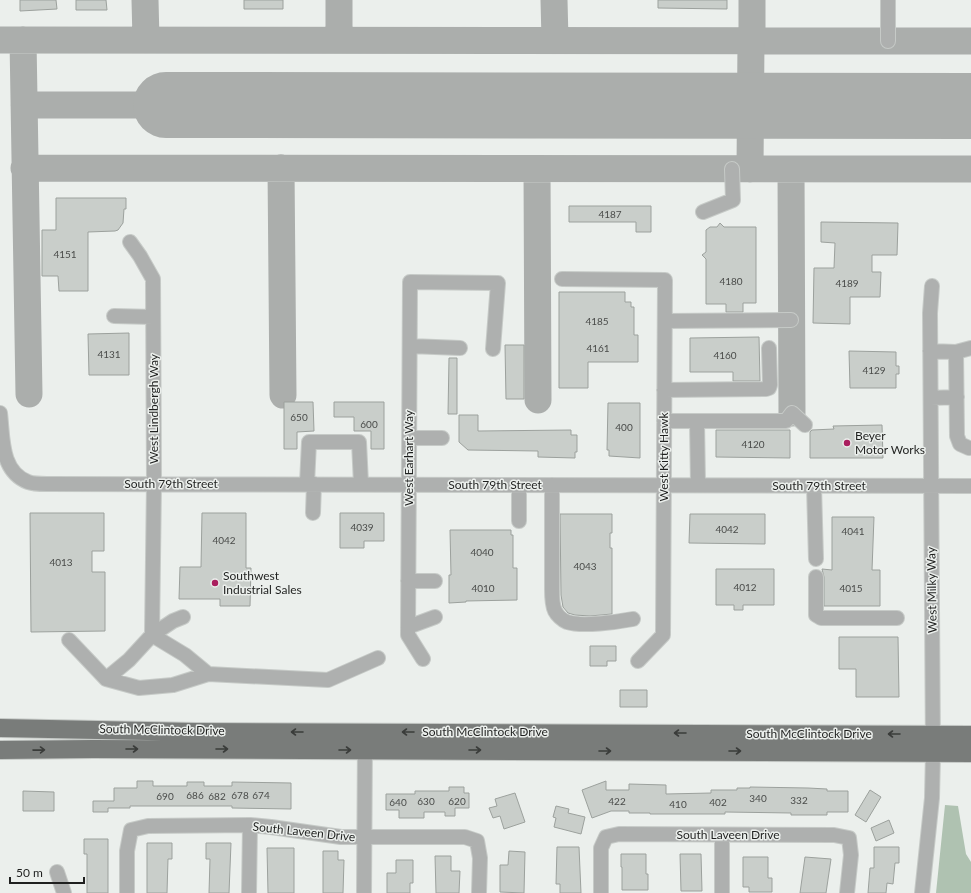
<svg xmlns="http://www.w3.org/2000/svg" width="971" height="893" font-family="Lato,sans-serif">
<rect width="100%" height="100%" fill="#ebefec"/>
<path fill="#afc2b1" d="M945 805 958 806 966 854 971 862V893H936Z"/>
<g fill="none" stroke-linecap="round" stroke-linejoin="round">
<path stroke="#abaeac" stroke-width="27" d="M145 0 146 40
M339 0V40
M554 0 555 40
M752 0V40
M0 40 971 41
M23 40 29 394
M24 105H166
M24 168 971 169
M281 168 283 395
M537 169 538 400
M750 169 751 40
M791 169 792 413"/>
<path stroke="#abaeac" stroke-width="66" d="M166 105 971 106"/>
</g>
<path fill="#c9ceca" stroke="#9ca19d" d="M20 0H56L57 9 20 11Z
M76 0H106L107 10H76Z
M244 0H283V9H244Z
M658 0H727V9L658 8Z
M56 198H126V209H124L123 223 118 230 115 231 88 232V291H59L58 276H42V230H56Z
M569 206H651V232H636V222H569Z
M821 222 898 223 897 255H872V272H881L880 297H850V324L813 323 814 268H834L835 243 821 242Z
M720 223 724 227H756V303H743V312H726V304H706V259L702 255 706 252V230L710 227H717Z
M559 292H625V302H631V307H634V335H638V362H588V388H559Z
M129 333V375H89L88 334Z
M759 337 760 381H733V372H690V338Z
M505 345H524V399H506Z
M849 351 896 352V366H899V374H896V388H850Z
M449 358H457V414H448Z
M284 402H313L314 431 297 432V449H284Z
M334 402H384V449H371V431H354V417H334Z
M608 403H640V458L609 456V450H607Z
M459 415H478V431L571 430V435H577V452H575V458L538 457V451L468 450 459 442Z
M882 425 883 458H810V432L812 430 834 429 833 426Z
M716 430H790V458L716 457Z
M30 513H104V551H92V572H105V631L31 632Z
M202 513H246V568H251L250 606H220V599H179L180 567H201Z
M340 513H384V541H364V548H340Z
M560 514H612V533H610V548H612V614L590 616 575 615 568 613 563 607 561 595Z
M690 514H765V544L689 543Z
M832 517H874L872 570H880V606H824V577L822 569 832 570Z
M450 530H511V535H513V568H517V600L466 601V602L449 603V575H451Z
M716 569H774V605H743V610H734V605H716Z
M839 637H898L899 697H856V669H839Z
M590 646H616V661H607V666H590Z
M620 690H647V707H620Z
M137 781H153V786H187V782H204V786H232V782L291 783V809L232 808V806H130V808H108V812H93V801H114V788H137Z
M606 781V790H629V784L666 785V794L711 793V790H737V788H750V787L808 788 827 789V791H848V812H827V815H791V813L725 812V814H650V813H629V811H611L592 818 582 790Z
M449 787H464V793H469V808H455V816H445V812H424V818H399V810H386V794H415V791H449Z
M870 790 881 797 866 822 855 815Z
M23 791 54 792V811H23Z
M515 793 525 822 504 829 500 816 493 818 489 808 497 806 495 799Z
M556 806 569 809 568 813 585 817 581 834 554 827 556 818 553 817Z
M889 820 894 833 876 841 871 828Z
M84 839H108V893H87V854H84Z
M147 843H172V859H168L167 893H147Z
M206 843H231L229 893H209L210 859H206Z
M557 847H579L581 893H560V884H556Z
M874 847H899V863H895L893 884 887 883 886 893H868L870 868H874Z
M267 848H294V893H268Z
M323 851H338V860H344L343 893H323Z
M509 851 525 852 524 893 500 892V865H508Z
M621 854H646V874H648V890H622V867H621Z
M680 854H701L702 891H681Z
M435 856H451V871H460L459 893H436Z
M743 857H768V878H772V892H749V887H743Z
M805 857 831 859 826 893H800Z
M396 860H413V883H410V893H387V873H396Z"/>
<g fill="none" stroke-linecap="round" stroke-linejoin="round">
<g stroke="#c6cac7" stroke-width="16">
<path id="minor" d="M888 41V0
M703 212 733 200 732 169
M130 242 140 256 153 279 154 483 152 635
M562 279 665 280 663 635 638 661
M114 316 153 317
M665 321 791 320
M410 346 460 348
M930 351 956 352
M664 390 766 389 769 388 770 385 769 348
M931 398 957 397
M0 413C3 437 0 471 28 482 33 484 41 484 47 484L971 486
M664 421H786L792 413 805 425
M697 421 698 485
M409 438H442
M969 448 960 444 957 436 956 352 971 348
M307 484 309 442H359L361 484
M552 485V589C552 597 552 605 555 611 557 615 562 620 567 622 582 627 617 622 633 619
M814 486 816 559
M313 513 314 484
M519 521V485
M816 577V615L821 618H897
M408 581H435
M183 617 173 621 152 635 129 660 106 679 139 688 173 685 208 674 328 680 378 658
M408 627 435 617
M152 635 185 655 208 674
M69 640 106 679
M423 659 408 635 410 282 498 283 493 349
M722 835V893
M57 872 64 893
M127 893V851L131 830 148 826 250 825 271 827 341 837H465L477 841 480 858 479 893
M249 893 250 825
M364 893 365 741
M601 893V848L606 837 619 834 834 835 849 838 851 855 847 893
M922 893 932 798 933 753 930 313 932 286"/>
</g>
<g stroke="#c6cac7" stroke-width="20">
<path id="major" d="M0 728 196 732 971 735
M0 750 93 749 971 753"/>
</g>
<use href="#minor" stroke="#aeb0af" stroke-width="14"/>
<use href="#major" stroke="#797c7a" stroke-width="18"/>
</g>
<defs><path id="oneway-shaft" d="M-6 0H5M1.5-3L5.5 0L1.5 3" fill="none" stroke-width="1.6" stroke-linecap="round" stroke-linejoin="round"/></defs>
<g stroke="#3a3c3a">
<use href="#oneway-shaft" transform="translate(297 732) rotate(-180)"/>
<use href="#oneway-shaft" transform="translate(408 732) rotate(-180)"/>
<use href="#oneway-shaft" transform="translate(680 733) rotate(-180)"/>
<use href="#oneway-shaft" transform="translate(894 734) rotate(-180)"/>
<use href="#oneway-shaft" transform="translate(132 749)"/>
<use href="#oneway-shaft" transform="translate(222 749)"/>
<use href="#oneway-shaft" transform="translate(39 750) rotate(-1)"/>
<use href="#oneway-shaft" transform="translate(345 750)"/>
<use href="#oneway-shaft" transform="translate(475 750)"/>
<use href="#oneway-shaft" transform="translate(605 751)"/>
<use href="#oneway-shaft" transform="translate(735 751)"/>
</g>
<g fill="#aa1e5e" stroke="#ebefec" stroke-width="1.5">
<circle cx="847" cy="443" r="4"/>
<circle cx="215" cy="583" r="4"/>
</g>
<g text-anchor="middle" stroke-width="3" stroke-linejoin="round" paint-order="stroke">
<g font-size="10" fill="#4a4c4a">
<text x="610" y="218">4187</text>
<text x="65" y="258">4151</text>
<text x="731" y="285">4180</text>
<text x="847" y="287">4189</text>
<text x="597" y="325">4185</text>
<text x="598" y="352">4161</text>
<text x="109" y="358">4131</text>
<text x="725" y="359">4160</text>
<text x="874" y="374">4129</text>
<text x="299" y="421">650</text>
<text x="369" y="428">600</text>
<text x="624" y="431">400</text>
<text x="753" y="448">4120</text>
<text x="362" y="531">4039</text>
<text x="727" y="533">4042</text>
<text x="853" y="535">4041</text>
<text x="224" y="544">4042</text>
<text x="482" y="556">4040</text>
<text x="61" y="566">4013</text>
<text x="585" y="570">4043</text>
<text x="745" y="591">4012</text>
<text x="483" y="592">4010</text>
<text x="851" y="592">4015</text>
<text x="195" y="799">686</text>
<text x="240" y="799">678</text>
<text x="261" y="799">674</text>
<text x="165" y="800">690</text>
<text x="217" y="800">682</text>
<text x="758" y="802">340</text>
<text x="799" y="804">332</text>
<text x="426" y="805">630</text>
<text x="457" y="805">620</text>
<text x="617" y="805">422</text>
<text x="398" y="806">640</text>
<text x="718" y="806">402</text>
<text x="678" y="808">410</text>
</g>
<g font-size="12" fill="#1f201f" stroke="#ebefec">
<text transform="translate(154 409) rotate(-90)" y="4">West Lindbergh Way</text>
<text transform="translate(664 457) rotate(-90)" y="4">West Kitty Hawk</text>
<text transform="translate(409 458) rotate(-90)" y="4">West Earhart Way</text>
<text x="171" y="488">South 79th Street</text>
<text x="495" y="489">South 79th Street</text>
<text x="819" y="490">South 79th Street</text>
<text transform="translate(932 590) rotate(-91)" y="4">West Milky Way</text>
<text transform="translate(162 730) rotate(1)" y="4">South McClintock Drive</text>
<text x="485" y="736">South McClintock Drive</text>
<text x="809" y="738">South McClintock Drive</text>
<text transform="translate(304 832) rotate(6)" y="4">South Laveen Drive</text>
<text x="728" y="839">South Laveen Drive</text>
</g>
<g font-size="12" fill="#1f201f" stroke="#ebefec" text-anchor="start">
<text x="855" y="440">Beyer<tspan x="855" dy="14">Motor Works</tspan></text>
<text x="223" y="580">Southwest<tspan x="223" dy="14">Industrial Sales</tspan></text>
</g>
</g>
<path d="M10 877v6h74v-6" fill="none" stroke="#1f201f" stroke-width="2"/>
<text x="16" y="877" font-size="12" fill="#1f201f" stroke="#ebefec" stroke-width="3" paint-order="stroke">50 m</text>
</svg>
